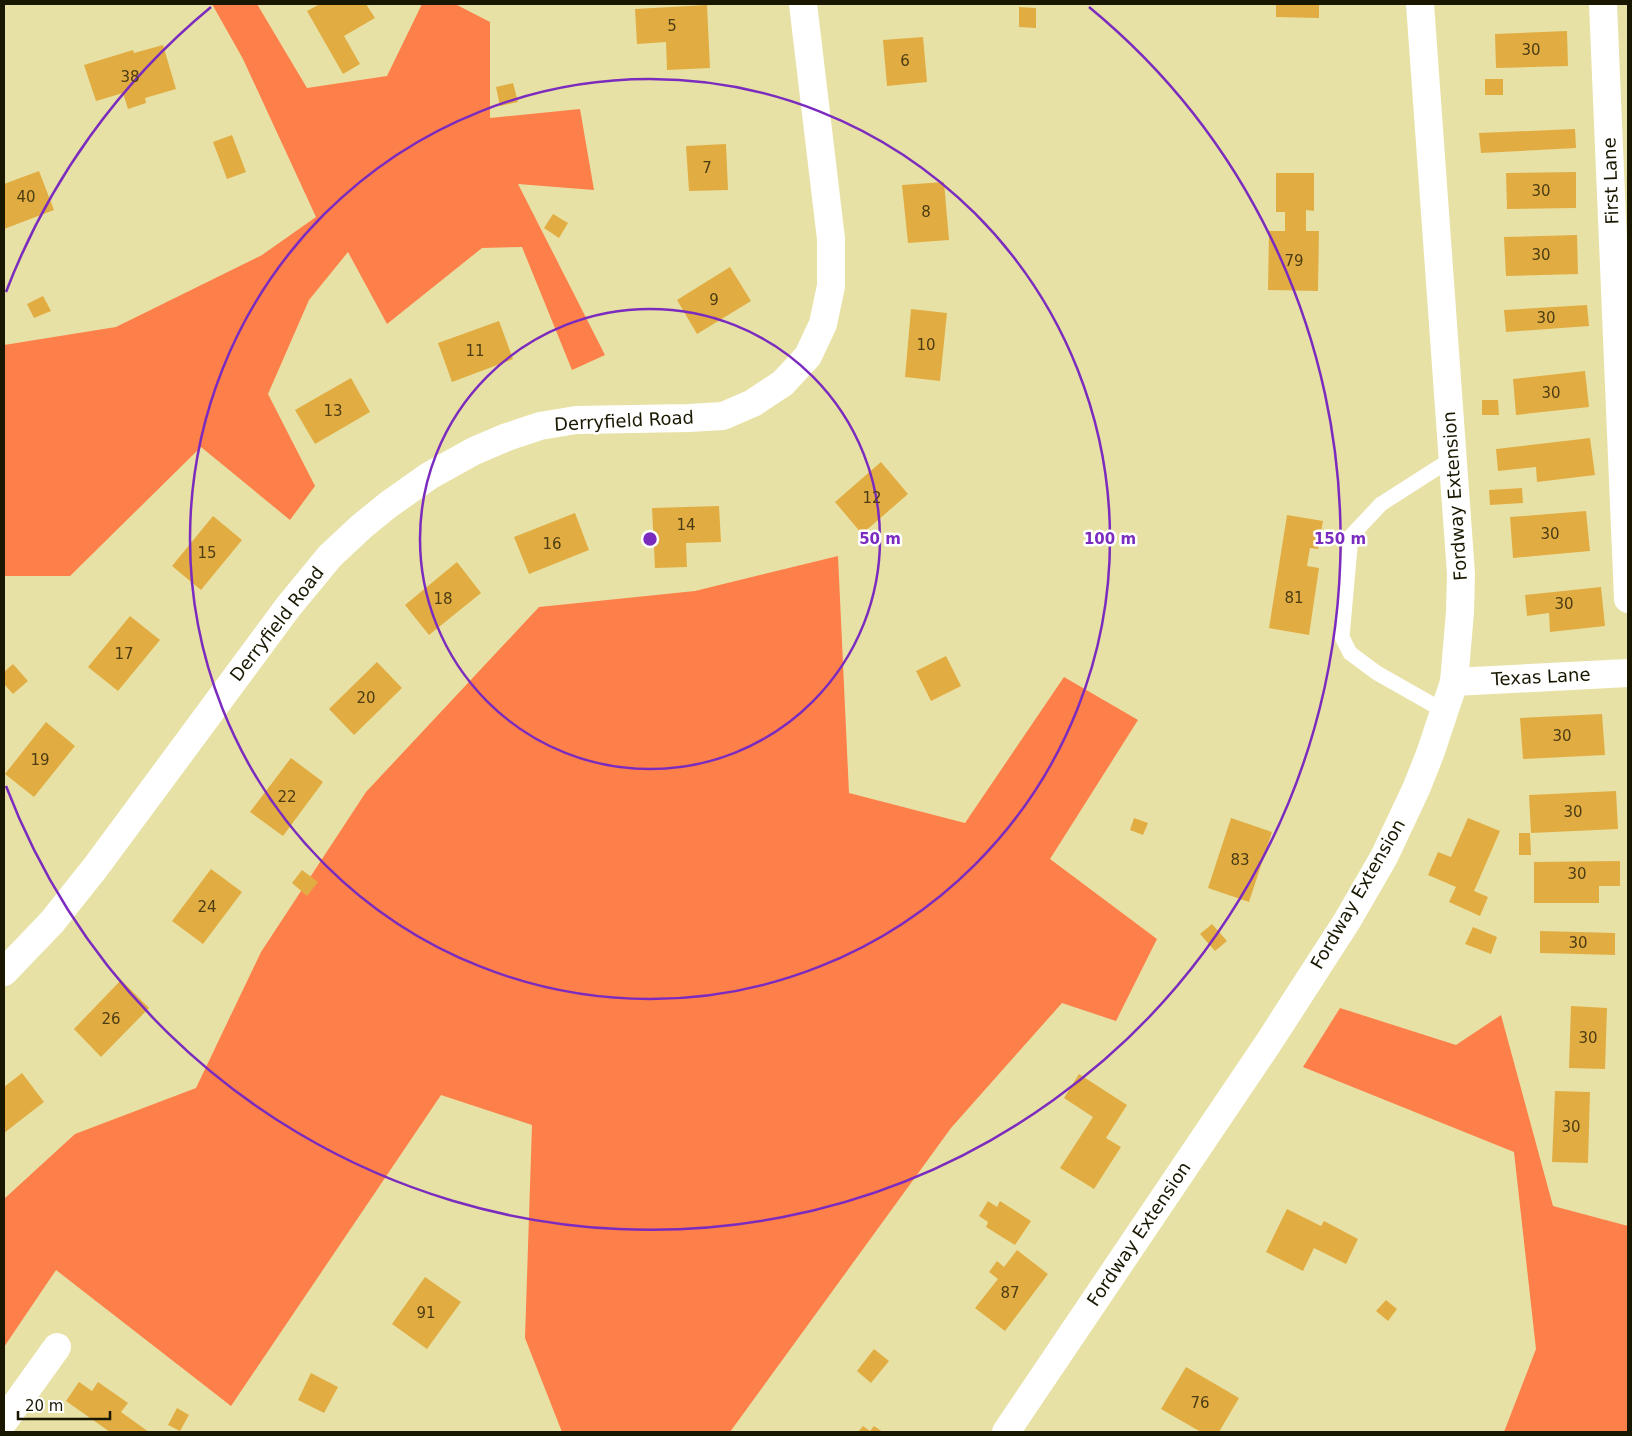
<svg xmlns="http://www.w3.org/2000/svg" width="1632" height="1436" font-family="'DejaVu Sans',sans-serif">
<rect width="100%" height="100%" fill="#e8e1a5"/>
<path fill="#fd7f4a" d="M212 4H257L307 88 387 76 422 4H455L490 22V118L580 109 594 190 518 184 605 355 572 370 522 247 482 248 387 324 348 252 309 300 268 394 315 486 290 520 201 447 70 576H4V345L116 327 262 255 316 217 243 59Z
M838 556 849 793 965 823 1064 677 1138 720 1050 859 1157 939 1116 1021 1062 1003 951 1128 730 1432H562L525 1338 532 1125 441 1095 231 1406 56 1270 4 1347V1199L75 1134 196 1088 261 952 366 792 539 607 695 591Z
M1340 1008 1456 1045 1501 1015 1553 1206 1628 1226V1432H1504L1536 1349 1514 1152 1303 1067Z"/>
<path fill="#e1ad43" d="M320 4H366L375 18 344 36 360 64 343 74 307 11Z
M1276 4H1319V18L1276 17Z
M707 5 710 68 667 70 666 42 637 44 635 9Z
M1019 7 1036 8V28L1019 27Z
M1567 31 1568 66 1496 68 1495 34Z
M923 37 927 82 887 86 883 40Z
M163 45 176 89 145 98 146 103 128 109 123 93 96 101 84 65 133 50 134 53Z
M1485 79H1503V95H1485Z
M513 83 518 102 500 106 496 87Z
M1575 129 1576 148 1481 153 1479 133Z
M232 135 246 172 227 179 213 142Z
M726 144 728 190 689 191 686 146Z
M39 171 54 210 4 229V184Z
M1576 172V208L1507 209 1506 173Z
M1276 173H1314V211L1306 210V231H1319L1318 291 1268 290 1269 231H1285V212H1276Z
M944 182 949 240 908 243 902 185Z
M553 214 568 223 559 238 544 228Z
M1577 235 1578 274 1506 276 1504 237Z
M730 267 751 301 697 334 677 300Z
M43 296 51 311 34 318 27 304Z
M1587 305 1589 326 1506 332 1504 310Z
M911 309 947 313 940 381 905 377Z
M499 321 513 359 452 382 438 343Z
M1585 371 1589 407 1516 415 1513 379Z
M351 378 370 412 315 444 295 410Z
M1482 400H1498L1499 415H1482Z
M1590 438 1595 475 1537 482 1536 467 1498 471 1496 449Z
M881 462 908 494 862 534 835 502Z
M1522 488 1523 503 1490 505 1489 490Z
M719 506 721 542 686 543 687 567 655 568 652 508Z
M1586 511 1590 551 1513 558 1510 517Z
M575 513 589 550 529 574 514 537Z
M1287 515 1323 521 1318 549 1310 548 1307 566 1319 568 1309 635 1269 628Z
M213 516 242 540 201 590 172 566Z
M457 562 481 593 429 635 405 605Z
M1601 587 1605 626 1550 632 1549 613 1527 616 1525 595Z
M130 616 160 640 118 691 88 667Z
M946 656 961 686 931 701 916 671Z
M377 662 402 688 354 735 329 709Z
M13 664 28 681 13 694 4 684V672Z
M1602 714 1605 755 1523 759 1520 718Z
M46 722 75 746 34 797 5 774Z
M291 758 323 782 283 836 250 812Z
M1616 791 1618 829 1531 833 1529 795Z
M1134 818 1148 823 1143 835 1130 830Z
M1231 818 1272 832 1249 902 1208 888Z
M1468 818 1500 831 1474 891 1488 897 1480 916 1449 902 1456 887 1428 875 1438 852 1451 857Z
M1519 833H1530L1531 855H1519Z
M1620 861V886H1599V903H1534V862Z
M211 869 242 892 203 944 172 921Z
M302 870 318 882 307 896 292 883Z
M1212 924 1227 941 1215 951 1200 934Z
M1473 927 1497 937 1491 954 1465 944Z
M1540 931 1615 933V955L1540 953Z
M121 980 149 1008 101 1057 74 1029Z
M1571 1006 1607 1008 1605 1069 1569 1068Z
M22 1073 44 1102 4 1133V1087Z
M1079 1074 1127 1105 1106 1138 1121 1147 1094 1189 1060 1168 1093 1117 1064 1098Z
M1555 1091 1590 1092 1588 1163 1552 1162Z
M988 1201 997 1207 1000 1201 1031 1221 1015 1245 986 1227 988 1222 979 1216Z
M1287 1209 1321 1226 1324 1221 1358 1239 1346 1264 1314 1248 1303 1271 1266 1252Z
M1017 1250 1048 1274 1005 1331 975 1308 998 1279 989 1272 997 1261 1004 1267Z
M425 1277 461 1302 427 1349 392 1324Z
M1386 1300 1397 1309 1388 1321 1376 1311Z
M874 1349 889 1361 871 1383 857 1371Z
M1186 1367 1239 1398 1219 1432H1201L1161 1409Z
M311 1373 338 1387 324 1413 298 1400Z
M79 1382 92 1391 98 1382 128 1403 121 1412 149 1432H110L66 1401Z
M177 1408 189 1415 180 1431 168 1425Z
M863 1426 870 1431 874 1426 883 1432H858Z"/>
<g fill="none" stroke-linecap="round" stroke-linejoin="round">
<path stroke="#fff" stroke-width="15" d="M1444 711 1377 673 1350 653 1342 637 1351 536 1381 504 1453 458"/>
<path stroke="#fff" stroke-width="28" d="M1603 4 1628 599
M1454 682 1628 673
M4 972 52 922 95 868 288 607 330 556 361 527 388 505 429 476 474 451 507 437 540 426 576 420 689 418 723 416 753 403 783 383 808 356 823 324 831 286V239L803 4
M4 1421 57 1347"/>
<path stroke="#fff" stroke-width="28" d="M1006 1432 1269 1042 1347 921 1384 857 1416 789 1430 754 1454 682 1460 612 1461 574 1420 4"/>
</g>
<g fill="none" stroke="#7b2cbf" stroke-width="2.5">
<circle cx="650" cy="539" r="230"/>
<circle cx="650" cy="539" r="460"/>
<path d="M6 292A690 690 0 0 1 211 7M1089 7A690 690 0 1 1 6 786"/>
</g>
<g text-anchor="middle" stroke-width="5" stroke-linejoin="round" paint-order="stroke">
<g font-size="15" fill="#4c3c12">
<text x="672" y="31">5</text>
<text x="1531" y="55">30</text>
<text x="905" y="66">6</text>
<text x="130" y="82">38</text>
<text x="707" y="173">7</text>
<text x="1541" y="196">30</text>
<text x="26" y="202">40</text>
<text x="926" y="217">8</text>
<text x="1541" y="260">30</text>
<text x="1294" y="266">79</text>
<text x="714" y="305">9</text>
<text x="1546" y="323">30</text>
<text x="926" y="350">10</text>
<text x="475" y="356">11</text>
<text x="1551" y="398">30</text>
<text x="333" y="416">13</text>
<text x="872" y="503">12</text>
<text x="686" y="530">14</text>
<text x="1550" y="539">30</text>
<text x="552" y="549">16</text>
<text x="207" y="558">15</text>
<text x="1294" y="603">81</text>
<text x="443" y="604">18</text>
<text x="1564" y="609">30</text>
<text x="124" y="659">17</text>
<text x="366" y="703">20</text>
<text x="1562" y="741">30</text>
<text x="40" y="765">19</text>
<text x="287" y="802">22</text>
<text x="1573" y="817">30</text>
<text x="1240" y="865">83</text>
<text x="1577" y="879">30</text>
<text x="207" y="912">24</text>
<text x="1578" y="948">30</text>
<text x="111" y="1024">26</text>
<text x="1588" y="1043">30</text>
<text x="1571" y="1132">30</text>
<text x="1010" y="1298">87</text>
<text x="426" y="1318">91</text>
<text x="1200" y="1408">76</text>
</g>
<g font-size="18" fill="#1a1701" stroke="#fff">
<text transform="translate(1611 181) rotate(-92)" y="6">First Lane</text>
<text transform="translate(624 421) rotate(-3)" y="6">Derryfield Road</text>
<text transform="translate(1455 496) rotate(-94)" y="6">Fordway Extension</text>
<text transform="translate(277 624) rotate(-52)" y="6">Derryfield Road</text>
<text transform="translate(1541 677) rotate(-3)" y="6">Texas Lane</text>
<text transform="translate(1358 894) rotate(-60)" y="6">Fordway Extension</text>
<text transform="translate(1139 1234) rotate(-56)" y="6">Fordway Extension</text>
</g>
</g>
<circle cx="650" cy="539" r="8" fill="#7b2cbf" stroke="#fff" stroke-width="2.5"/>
<g font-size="15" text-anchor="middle" font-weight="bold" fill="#7b2cbf" stroke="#fff" stroke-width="5" stroke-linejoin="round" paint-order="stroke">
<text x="880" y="544">50 m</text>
<text x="1110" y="544">100 m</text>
<text x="1340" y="544">150 m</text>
</g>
<rect width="1632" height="1436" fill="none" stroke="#1a1701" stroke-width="10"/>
<path d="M18 1411v8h92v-8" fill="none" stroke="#1a1701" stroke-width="2.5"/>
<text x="25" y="1411" font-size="15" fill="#1a1701" stroke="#ffffff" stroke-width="4" paint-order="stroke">20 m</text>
</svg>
